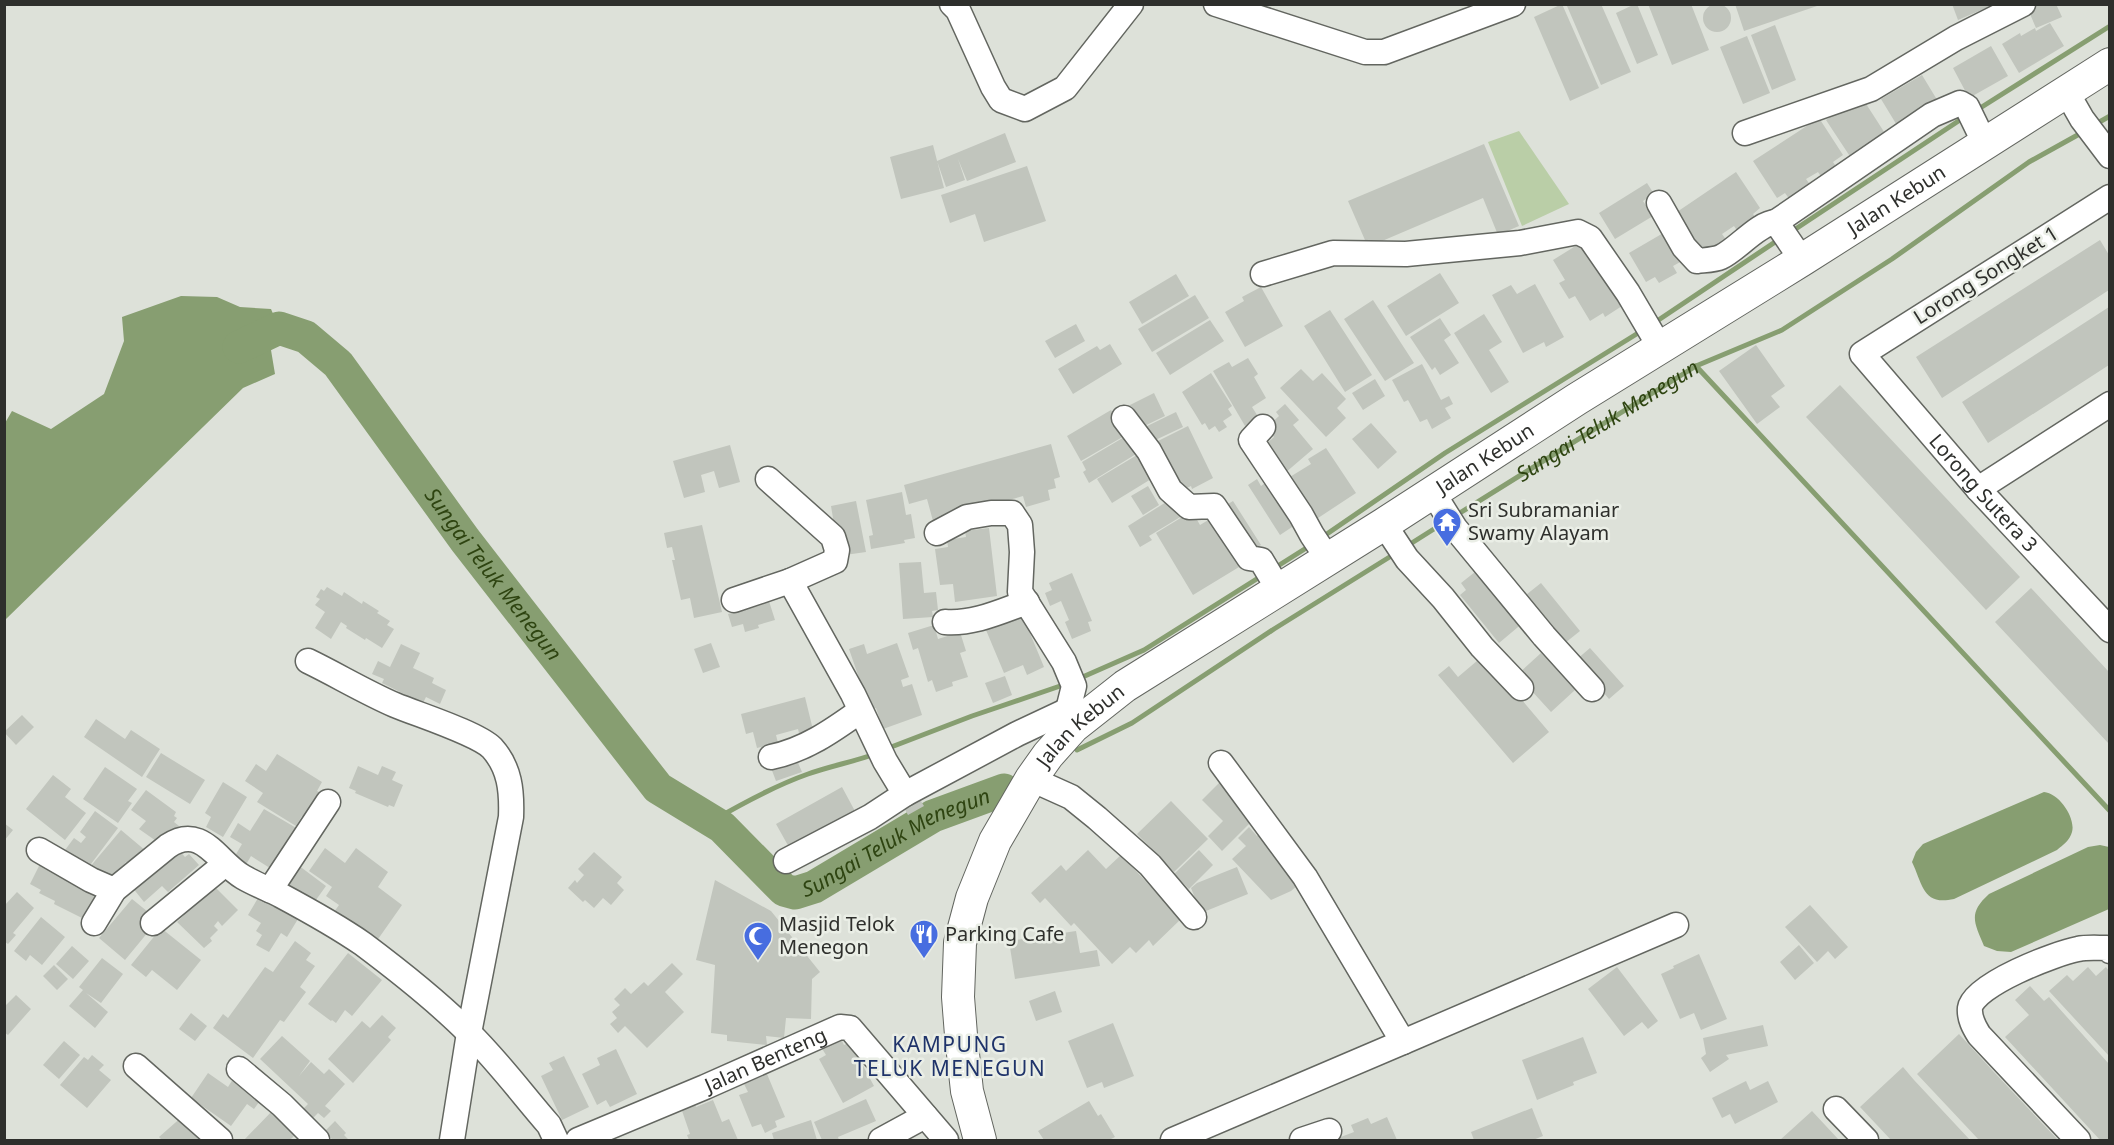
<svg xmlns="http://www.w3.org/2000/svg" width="2114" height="1145" font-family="'Noto Sans',sans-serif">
<rect width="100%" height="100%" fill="#dde1d9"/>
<path fill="#bacea7" d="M1519 131 1569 204 1522 226 1488 142Z"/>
<path fill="#879e71" d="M181 296 217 297 240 307 271 309 279 328 271 350 275 374 243 388 5 620V423L12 411 51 429 104 394 124 341 122 317Z
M2044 792C2059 793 2076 818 2072 832 2070 840 2063 845 2057 850L1954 899C1923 906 1923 885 1912 862L1916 852 1923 844Z
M2100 845 2109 847V909L2011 952 1997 951 1984 946C1974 922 1968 913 1989 894L2088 847Z"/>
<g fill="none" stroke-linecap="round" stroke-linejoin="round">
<g stroke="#879e71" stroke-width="5">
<path d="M1977 110 2110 26"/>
<path d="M2094 125 2110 116"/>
<path d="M1791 232 1966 116"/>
<path d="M1654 323 1781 238"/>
<path d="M1696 366 2110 811"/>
<path id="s1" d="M1455 516 1696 366 1782 330 1892 259 2029 162 2083 132"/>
<path d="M1321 538 1445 453 1643 330"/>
<path d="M1407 546 1445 522"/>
<path d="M1273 569 1311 545"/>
<path d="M1078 679 1144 650 1263 575"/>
<path d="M886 749 972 716 1066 684"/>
<path d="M1077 750 1132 723 1274 629 1396 553"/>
<path d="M712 821C743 803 774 786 808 774 830 766 853 762 875 754"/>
</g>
<path stroke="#879e71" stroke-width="33" id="s2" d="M239 347 279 328 306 337 338 364 465 540 658 788 722 827 784 890 795 893 814 887 933 816 1004 790"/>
</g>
<path fill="#c1c5bd" d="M1562 4 1599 88 1570 101 1534 17Z
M1571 4H1601L1631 72 1601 85 1567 6Z
M1635 4H1637L1658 55 1637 64 1616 13Z
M1648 4H1691L1709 50 1672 65Z
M1735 4H1820V5L1744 31Z
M1952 4H1995L1958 20Z
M2034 4H2056L2062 17 2036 28 2027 7Z
M1703 18a14 14 0 1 1 28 0a14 14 0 1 1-28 0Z
M2050 23 2064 46 2019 73 2002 44 2020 33 2021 36 2035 28 2036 31Z
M1775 25 1796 80 1772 90 1751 35Z
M1747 36 1770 93 1743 104 1720 47Z
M1991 46 2008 76 1969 98 1953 68Z
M1922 75 1939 103 1898 127 1881 99Z
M1861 96 1888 138 1853 161 1826 120Z
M1819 118 1843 155 1833 162 1837 168 1822 178 1818 172 1806 179 1811 186 1790 200 1785 193 1777 198 1753 161Z
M1005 133 1016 162 967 181 958 159 965 180 946 187 937 161Z
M1484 144 1519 226 1498 235 1483 198 1368 247 1348 201Z
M933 145 944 188 901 199 890 157Z
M1027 166 1046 221 984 242 975 214 950 223 941 195Z
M1736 172 1760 208 1753 214 1757 220 1738 232 1734 226 1722 234 1727 241 1708 254 1704 247 1695 252 1671 216Z
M1647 183 1654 194 1643 201 1653 216 1615 239 1599 213Z
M1665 232 1682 261 1673 266 1677 273 1659 283 1655 277 1646 282 1629 253Z
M2100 240 2109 255V290L1942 398 1916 357Z
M1582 242 1622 306 1605 317 1603 313 1590 321 1575 296 1569 299 1559 283 1565 280 1553 260Z
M1440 273 1459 303 1406 336 1387 306Z
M1176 274 1189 296 1142 324 1129 302Z
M1535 284 1564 337 1546 347 1544 342 1523 353 1492 295 1511 285 1517 294Z
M1261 287 1283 326 1245 347 1225 312 1244 301 1242 297Z
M1195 295 1209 318 1152 352 1138 329Z
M1373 300 1414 363 1385 381 1344 319Z
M2109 307V365L1988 443 1962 402Z
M1330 310 1372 375 1345 392 1304 326Z
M1484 314 1502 342 1489 350 1509 382 1491 393 1454 333Z
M1440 318 1451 335 1444 340 1459 363 1440 375 1435 367 1432 370 1410 337Z
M1210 320 1224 341 1170 375 1156 353Z
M1076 324 1085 341 1055 358 1045 341Z
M1110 344 1122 364 1073 394 1058 369 1097 346 1100 350Z
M1756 345 1785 386 1771 396 1780 407 1757 424 1719 371Z
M1248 358 1258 374 1254 377 1266 398 1252 407 1259 418 1245 426 1213 371 1229 362 1232 367Z
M1422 364 1441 400 1449 396 1453 404 1445 408 1451 418 1432 429 1427 419 1420 422 1408 400 1404 402 1392 380Z
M1301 369 1313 381 1322 373 1346 399 1337 408 1346 418 1326 437 1280 388Z
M1211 373 1232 406 1228 409 1232 415 1223 421 1227 427 1219 432 1215 426 1209 430 1205 423 1202 425 1182 392Z
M1375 379 1385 396 1363 410 1352 393Z
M1840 385 2020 577 1986 610 1806 417Z
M1154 393 1165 416 1138 429 1116 412Z
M1285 404 1299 420 1293 425 1313 449 1285 473 1263 447 1274 437 1266 428 1279 416 1276 412Z
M1111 410 1126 435 1081 461 1067 436Z
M1176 412 1183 427 1149 443 1139 430Z
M1371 423 1397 452 1378 469 1352 439Z
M1188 426 1213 478 1192 489 1191 486 1178 492 1150 445Z
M1126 436 1136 454 1089 483 1083 472 1086 470 1082 462Z
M1051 444 1060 477 1054 479 1056 488 1048 490 1050 500 1026 507 1023 496 933 521 927 499 909 504 904 485Z
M730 445 740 482 719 488 714 471 701 475 705 492 684 498 673 461Z
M1326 448 1356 493 1312 522 1285 480 1311 464 1308 459Z
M1142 452 1156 476 1112 503 1097 479Z
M1257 479 1261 486 1268 481 1295 525 1280 535 1248 485Z
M1148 486 1159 505 1143 515 1131 496Z
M902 492 906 515 911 514 915 538 904 540 905 543 871 549 869 536 873 535 866 500Z
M1171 499 1182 516 1149 536 1152 540 1140 547 1128 526Z
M856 501 866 552 845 555 836 536 831 506Z
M1233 501 1261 545 1248 553 1220 509Z
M1192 511 1200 525 1215 516 1244 564 1193 595 1156 533Z
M702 525 722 612 694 618 690 598 681 600 672 560H675L672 547 667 548 664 533Z
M989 528 997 596 955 602 953 584 940 585 935 549 948 547 947 540 966 537 965 531Z
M921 562 924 593 936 592 938 610 932 611 933 617 903 619 899 563Z
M1475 572 1480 578 1485 574 1524 622 1499 643 1460 595 1466 590 1461 583Z
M1072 573 1092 621 1088 622 1091 631 1072 639 1065 622 1069 620 1061 601 1050 606 1045 593 1052 590 1049 583Z
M1541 583 1580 631 1560 647 1521 599Z
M327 587 342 596 344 592 362 604 363 601 379 611 377 613 390 621 387 625 394 629 382 648 366 638 365 640 346 628 347 626 341 622 331 639 315 628 325 612 315 605 320 599 316 597 321 589 324 591Z
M2031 588 2109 672V744L1995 622Z
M768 598 775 620 758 625 759 628 745 632 743 624 732 627 728 614 739 611 738 606Z
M1022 614 1044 667 1027 675 1023 665 1004 673 986 630Z
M934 625 938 639 960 632 966 651 960 653 968 677 952 682 953 686 936 692 932 680 928 682 918 648 913 650 908 633Z
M711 643 720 667 703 673 694 649Z
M897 643 909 677 901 680 903 687 912 684 922 715 883 729 876 708 870 710 849 649 864 644 867 654Z
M401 644 420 653 413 668 434 678 432 683 446 690 440 704 426 697 423 703 416 699 412 707 403 702 406 695 382 683 384 679 372 674 378 661 390 667Z
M1590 648 1624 686 1609 699 1576 660Z
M1541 653 1575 690 1551 712 1517 675Z
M1484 655 1549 732 1513 763 1438 675 1449 666 1458 677Z
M1005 676 1012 695 993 703 985 683Z
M805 697 814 734 800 737 798 729 776 735 778 743 757 748 753 732 746 734 741 714Z
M22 715 34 727 16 745 4 732Z
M96 719 125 739 131 730 160 749 142 777 84 737Z
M793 751 802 772 776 781 768 760Z
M161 753 205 780 190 804 146 777Z
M277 754 322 782 317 791 323 794 308 819 302 816 296 826 257 802 263 793 245 781 256 764 266 771Z
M358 766 378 775 382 766 396 772 392 780 403 785 394 807 389 805 388 807 355 793 356 791 349 788Z
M105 767 137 789 128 801 132 803 118 823 83 799Z
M53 775 71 789 65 797 86 813 65 840 26 809Z
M1221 781 1256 817 1222 851 1208 836 1223 821 1202 800Z
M223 782 247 797 223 837 206 827 211 817 205 813Z
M842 787 856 813 790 849 776 824Z
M146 790 176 812 174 816 177 818 174 822 179 826 171 838 159 843 139 829 146 821 131 810Z
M915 791 924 806 908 815 900 800Z
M1171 801 1208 839 1174 872 1137 834Z
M264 809 298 829 273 870 251 856 244 868 232 861 242 844 230 837 238 823 250 831Z
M95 811 118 828 88 868 65 850 74 838 81 843 86 837 80 832Z
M4 823 13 830 4 841Z
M1249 827 1257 836 1261 831 1298 885 1291 891 1271 900 1232 859 1246 846 1238 838Z
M121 830 146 851 132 867 126 862 113 878 108 873 103 880 89 868Z
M177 848 185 857 189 854 199 865 168 892 162 886 144 902 132 887Z
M325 848 345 863 356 848 388 872 378 887 402 905 376 942 334 912 339 905 326 896 332 887 309 871Z
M1088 850 1106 869 1121 855 1181 919 1153 946 1149 940 1136 953 1130 947 1112 964 1074 923 1071 926 1045 898 1040 903 1031 893 1061 865 1066 871Z
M1199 850 1213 865 1189 889 1174 874Z
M594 852 622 877 617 883 624 890 611 905 603 898 594 908 585 900 583 902 568 888 575 880 577 883 584 875 578 869Z
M294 862 326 886 313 904 281 879Z
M40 864 104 894 90 922 54 904 55 901 39 893 41 890 30 884Z
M1237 867 1248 894 1201 913 1191 888 1197 883Z
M715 880 771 911 820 972 812 979 811 1019 786 1018 784 1038 766 1036 767 1045 727 1041V1035L711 1033 715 965 696 960Z
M210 882 238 910 222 926 218 921 214 926 218 930 210 938 212 941 204 948 177 922 184 915 181 912Z
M17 892 34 908 13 933 16 935 8 944 4 941V906Z
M261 893 294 913 293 916 298 919 287 937 281 933 269 952 256 945 262 935 256 931 261 923 248 915Z
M132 899 158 920 125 960 99 938Z
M1810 905 1848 947 1835 959 1828 951 1817 962 1785 927Z
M41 917 65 937 42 965 30 955 26 961 14 951Z
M161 928 201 960 177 990 152 970 146 977 131 965Z
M1076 931 1080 953 1097 950 1100 966 1015 979 1009 941Z
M295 941 311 953 306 960 315 966 300 987 306 992 284 1022 280 1020 253 1058 213 1028 223 1014 228 1018 265 967 273 972Z
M1799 945 1814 963 1795 980 1780 962Z
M72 946 89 961 73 979 56 964Z
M348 953 382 980 352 1016 345 1010 336 1023 332 1020 331 1021 308 1004Z
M1699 954 1727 1019 1701 1030 1694 1013 1680 1019 1661 974 1674 968 1673 966Z
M102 958 123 974 101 1003 86 993 108 1012 95 1028 69 1006 83 990 79 987Z
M672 963 683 974 665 992 684 1012 647 1048 625 1026 618 1033 610 1024 617 1018 612 1012 620 1005 614 999 625 988 631 994 644 982 648 986Z
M54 965 68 979 57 990 43 976Z
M1617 967 1658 1021 1648 1029 1642 1022 1624 1036 1588 989Z
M2088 967 2096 976 2106 967 2109 971V1056L2049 991 2067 975 2073 981Z
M2030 986 2044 1001 2049 997 2109 1064V1140H2100L2005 1037 2029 1015 2015 1000Z
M1055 991 1062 1012 1036 1021 1029 1001Z
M16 995 31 1009 8 1035 4 1032V1007Z
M191 1013 207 1026 195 1041 179 1029Z
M382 1015 396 1028 388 1037 391 1040 353 1083 328 1059 362 1021 370 1028Z
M1113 1023 1134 1076 1104 1088 1102 1082 1087 1088 1068 1041Z
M1763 1025 1768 1046 1726 1055 1729 1059 1710 1072 1701 1058 1706 1054 1703 1038Z
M1959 1034 1993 1071 2058 1140H1979L1917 1074Z
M282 1036 310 1061 299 1076 311 1062 324 1074 329 1069 345 1084 325 1106 331 1111 324 1118 318 1113 312 1119 302 1110 308 1104 260 1059Z
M840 1037 844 1045 850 1042 874 1086 843 1103 819 1059 826 1055 821 1047Z
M1583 1037 1597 1073 1573 1082 1574 1085 1537 1100 1522 1060Z
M64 1041 80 1055 59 1079 43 1065Z
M616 1049 637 1094 610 1107 606 1100 597 1105 582 1074 600 1065 597 1058Z
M92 1055 104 1065 99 1070 111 1080 87 1108 60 1085 84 1057 88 1060Z
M564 1056 589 1107 562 1120 541 1076 553 1070 549 1063Z
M1903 1067 1914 1080 1970 1140H1891L1860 1107Z
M208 1073 228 1087 233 1079 262 1098 254 1109 247 1104 231 1126 191 1098Z
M767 1074 785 1117 775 1121 777 1127 765 1133 761 1124 752 1127 739 1095 748 1092 744 1084Z
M1746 1081 1750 1090 1768 1081 1778 1102 1735 1124 1730 1114 1722 1118 1712 1098Z
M866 1099 876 1121 838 1137 839 1140H822L814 1122Z
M693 1100 696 1107 713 1100 722 1122 729 1119 738 1140H689L687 1135 690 1134 680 1105Z
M1089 1101 1098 1116 1101 1114 1115 1137 1109 1140H1044L1038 1131Z
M1532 1108 1543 1136 1533 1140H1474L1471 1132Z
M274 1109 298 1132 290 1140H244Z
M1812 1111 1839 1140H1780Z
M184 1115 206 1140H162L159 1137Z
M1387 1117 1397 1140H1333L1354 1132 1351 1125 1368 1118 1371 1124Z
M811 1120 817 1140H774L772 1133Z
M335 1121 346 1133 344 1135 349 1140H333L324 1132Z"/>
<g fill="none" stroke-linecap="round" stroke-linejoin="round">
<g stroke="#636660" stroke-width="27">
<g id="minor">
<path d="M952 4 958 10 993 87 1001 100 1025 109 1065 88 1131 4"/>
<path d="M1216 4 1365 52H1384L1513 4"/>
<path d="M2066 91 2082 119 2110 156"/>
<path d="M1745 133 1871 89 1956 38 2023 4"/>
<path id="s3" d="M2110 197 1862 354 1978 489 2110 630"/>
<path d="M1659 203 1684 247 1697 261C1705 260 1714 260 1721 257 1738 249 1758 223 1776 222L1802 260"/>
<path d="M1776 222 1932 115 1960 103 1967 107 1985 144"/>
<path d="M1263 274 1333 253 1406 254 1520 243 1578 232 1590 238 1628 293 1661 349"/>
<path d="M1124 418 1149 451 1170 490 1189 507 1214 506 1249 558 1261 560 1279 590"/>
<path d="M1263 427 1251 440 1301 515 1312 535 1328 559"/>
<path d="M768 479 833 537 837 550 835 561 790 581 853 694 885 761 905 794"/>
<path d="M1978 489 2110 404"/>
<path d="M1433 493 1455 528 1544 636 1592 689"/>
<path d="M1384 524 1407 559 1443 598 1482 647 1521 688"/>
<path d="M937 533 967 517 991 513H1012L1020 525 1022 552 1020 592 1064 662 1074 686 1068 710 1073 724"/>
<path d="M734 600 790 581"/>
<path d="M945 622C974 624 999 612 1027 602"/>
<path d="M308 661C337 675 365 692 395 705 416 714 477 733 492 748 510 768 512 791 511 817L469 1033 452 1140"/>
<path d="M771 757C805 750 832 731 860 711"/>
<path d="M1031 779 1071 797 1097 818 1150 865 1194 917"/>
<path d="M39 850 91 880 114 890"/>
<path d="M786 861 870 817 905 794 1017 734 1068 710"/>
<path d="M270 890 328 802"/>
<path d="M94 923 114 890 168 846C202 823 217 862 243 877 255 884 268 889 280 895 308 910 337 926 363 944 399 971 436 1000 468 1032 497 1060 522 1094 549 1125L556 1140"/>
<path d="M153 923 225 864"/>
<path d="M1403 1042 1676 925"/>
<path d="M136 1066 220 1140"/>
<path d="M239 1069 282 1105 317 1140"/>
<path d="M1836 1109 1866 1140"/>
<path id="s4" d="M578 1140 705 1087 840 1027 850 1028 946 1140"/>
<path d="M881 1140 925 1116"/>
<path d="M1173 1140 1403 1042 1305 877 1221 763"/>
<path d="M1302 1140 1329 1131"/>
<path d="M2078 1140 1979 1035C1974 1027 1969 1018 1970 1008 1973 985 2056 953 2078 949 2087 947 2097 948 2107 948L2110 951"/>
</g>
</g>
<g stroke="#636660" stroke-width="34">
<g id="major">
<path id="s5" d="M980 1140 967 1091 961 1035 958 997 960 943 972 898 995 841 1031 779 1048 755 1073 727 1125 686 1384 524 1577 399 1802 260 2110 64"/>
</g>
</g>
<use href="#minor" stroke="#fff" stroke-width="24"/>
<use href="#major" stroke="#fff" stroke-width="32"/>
</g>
<defs>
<g id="temple-pin" transform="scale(1.5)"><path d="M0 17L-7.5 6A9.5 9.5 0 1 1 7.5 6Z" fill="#476de0" stroke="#eaeee6"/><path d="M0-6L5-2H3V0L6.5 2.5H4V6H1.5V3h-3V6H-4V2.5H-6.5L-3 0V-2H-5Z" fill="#fff"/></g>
<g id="restaurant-pin" transform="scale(1.5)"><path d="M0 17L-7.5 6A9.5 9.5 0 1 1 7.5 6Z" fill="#476de0" stroke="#eaeee6"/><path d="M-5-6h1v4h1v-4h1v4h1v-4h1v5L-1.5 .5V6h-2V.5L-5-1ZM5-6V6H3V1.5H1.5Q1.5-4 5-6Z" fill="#fff"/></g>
<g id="mosque-pin" transform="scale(1.5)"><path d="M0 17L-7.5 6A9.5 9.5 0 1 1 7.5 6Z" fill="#476de0" stroke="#eaeee6"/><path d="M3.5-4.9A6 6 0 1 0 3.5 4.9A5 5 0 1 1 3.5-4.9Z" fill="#fff"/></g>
</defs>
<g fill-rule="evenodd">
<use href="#temple-pin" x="1447" y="522"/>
<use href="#restaurant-pin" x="924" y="934"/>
<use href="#mosque-pin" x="758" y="936"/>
</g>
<g text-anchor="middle" stroke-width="5" stroke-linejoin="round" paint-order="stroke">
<g font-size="20" fill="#2e2f2c" stroke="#eaeee6">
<text dy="7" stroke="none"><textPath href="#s5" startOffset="1424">Jalan Kebun</textPath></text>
<text transform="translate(1986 275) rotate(-32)" y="7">Lorong Songket 1</text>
<text dy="7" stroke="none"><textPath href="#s5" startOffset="938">Jalan Kebun</textPath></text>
<text dy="7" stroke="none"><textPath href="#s3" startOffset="478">Lorong Sutera 3</textPath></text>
<text dy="7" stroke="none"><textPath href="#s5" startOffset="452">Jalan Kebun</textPath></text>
<text dy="7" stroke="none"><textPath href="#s4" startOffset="204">Jalan Benteng</textPath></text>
</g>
<g font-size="20" fill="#2e2f2c" stroke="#eaeee6" text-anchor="start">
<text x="1468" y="517">Sri Subramaniar<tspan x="1468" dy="23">Swamy Alayam</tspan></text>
<text x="779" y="931">Masjid Telok<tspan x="779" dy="23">Menegon</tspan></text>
<text x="945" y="941">Parking Cafe</text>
</g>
<g font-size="21" font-style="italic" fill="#2e4411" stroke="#eaeee6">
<text dy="7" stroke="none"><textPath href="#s1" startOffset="180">Sungai Teluk Menegun</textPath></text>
<text dy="7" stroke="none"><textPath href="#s2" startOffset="376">Sungai Teluk Menegun</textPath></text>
<text dy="7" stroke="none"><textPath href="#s2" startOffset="934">Sungai Teluk Menegun</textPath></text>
</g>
<g font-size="21" letter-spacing="1.5" fill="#1f336a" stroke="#eaeee6">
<text x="950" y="1052">KAMPUNG<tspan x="950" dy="24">TELUK MENEGUN</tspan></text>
</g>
</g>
<rect width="2114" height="1145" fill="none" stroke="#2e2f2c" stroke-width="12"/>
</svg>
